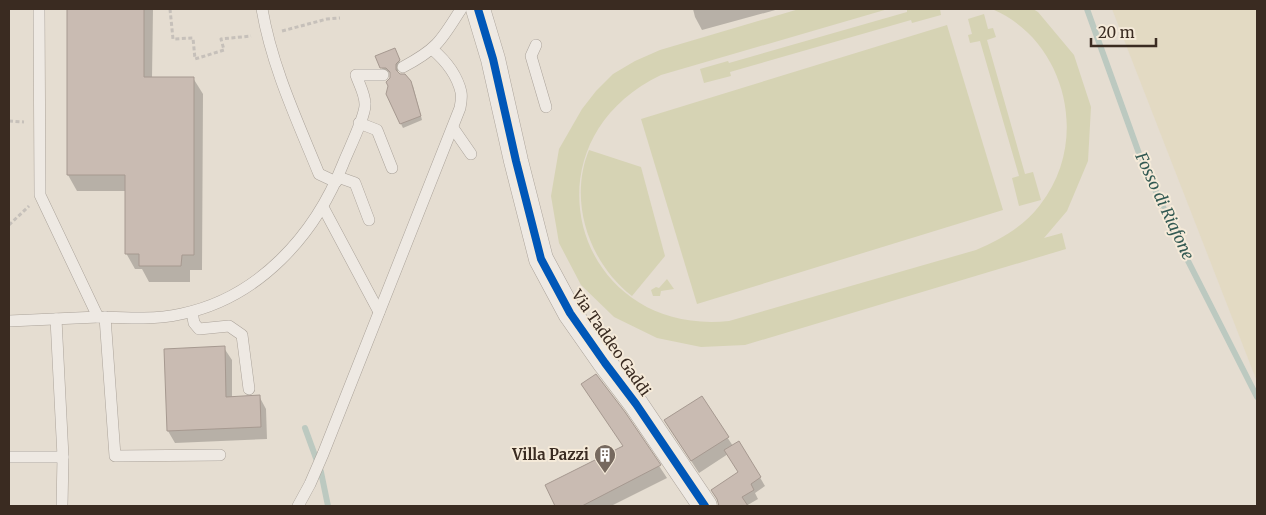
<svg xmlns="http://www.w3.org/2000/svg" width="1266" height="515" viewBox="0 0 1266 515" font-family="Merriweather,serif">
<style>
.farmland{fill:#e3dac3}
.green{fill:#d6d3b4}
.shadow{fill:#0003}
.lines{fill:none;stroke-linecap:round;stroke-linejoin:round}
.stream{stroke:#bcc9c0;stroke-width:6}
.building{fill:#c9bbb2;stroke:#a69990}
.service-casing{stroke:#aba39a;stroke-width:12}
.minor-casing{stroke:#aba39a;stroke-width:25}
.path{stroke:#c6c0ba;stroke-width:3;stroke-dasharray:4 2.5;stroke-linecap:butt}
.service{stroke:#eee9e3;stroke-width:11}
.minor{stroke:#eee9e3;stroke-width:24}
.cycleway-casing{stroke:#f5ead9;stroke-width:11}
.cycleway{stroke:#0057b8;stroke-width:8}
.labels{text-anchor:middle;stroke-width:4;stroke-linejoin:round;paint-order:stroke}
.street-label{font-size:15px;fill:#3a2b21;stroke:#f5ead9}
.poi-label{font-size:15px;font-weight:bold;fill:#3a2b21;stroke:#f5ead9;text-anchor:end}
.water-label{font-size:16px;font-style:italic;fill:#325952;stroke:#f5ead9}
</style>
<rect width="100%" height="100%" fill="#e5ddd1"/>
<!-- farmland -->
<path class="farmland" d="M1112 9H1257V381L1256 379Z"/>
<!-- green -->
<g class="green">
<path d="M799 9H888L661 75C519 143 575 337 729 321L976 250C1001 239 1023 227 1040 205 1091 141 1066 40 992 9H1033L1038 12 1074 55 1091 107 1088 161 1067 211 1044 238 1062 233 1066 249 745 345 701 347 657 338 614 317 581 285 559 243 551 196 559 149 582 109 596 91 613 74 635 61 660 50Z"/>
<path d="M907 9H940L941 15 912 23 911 20 730 72 731 76 704 83 700 69 728 61 729 63 907 12Z"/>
<path d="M984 14 988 29 993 28 996 37 987 40 1025 174 1033 172 1041 200 1019 206 1012 178 1019 176 980 41 970 43 968 35 972 34 968 19Z"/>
<path d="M947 25 1003 210 697 304 641 119Z"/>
<path d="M589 150 641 167 665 256 632 296C589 263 568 201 589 150Z"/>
<path d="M667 279 674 289 661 291 660 296H653L651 290 656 287 659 288Z"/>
</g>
<!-- shadow -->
<g class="shadow">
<path d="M69 9H153L152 78H193L203 94 202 270H190V282H149L142 269H135L126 253V191H77L68 175Z"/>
<path d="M693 9H779L702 30 695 17Z"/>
<path d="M397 54 401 65 398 68V74L410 82 413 86 422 120 403 128 401 124 391 73 384 71 381 67Z"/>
<path d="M224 348 232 360V398L259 396 266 409 267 439 175 443 168 431Z"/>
<path d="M624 413 667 478 611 506H557L546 486 623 446Z"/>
<path d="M665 421 727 437 733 446 739 442 765 486 755 493 758 499 746 506H720L739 472 728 454 699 473Z"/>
</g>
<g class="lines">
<!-- stream -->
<g class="stream">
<path d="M1087 9 1141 159 1185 255 1257 397"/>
<path d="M305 428 321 472 328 506"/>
</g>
</g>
<!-- building -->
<g class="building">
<path d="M67 9H144V77H194V255H182L181 266H139V254H125V175H67Z"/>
<path d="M395 48 400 60 396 64V70L400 74H405L411 81 421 116 400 124 386 94 388 86 386 82 390 78V72L386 68H380L375 56Z"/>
<path d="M225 346 226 397 260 395 261 427 167 431 164 349Z"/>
<path d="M596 374 625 412 661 465 582 506H555L545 485 623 446 581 384Z"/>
<path d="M702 396 729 437 691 461 664 420Z"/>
<path d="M739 441 761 477 751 484 754 490 742 497 748 506H719L717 499 711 490 738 472 724 450Z"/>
</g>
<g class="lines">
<!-- service casing -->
<g class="service-casing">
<g id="service">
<path d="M39 9 40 195 98 317C125 318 154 320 181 314 259 298 315 235 343 164 348 151 366 115 365 104 365 94 359 84 356 75H383"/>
<path d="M262 9C272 67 297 120 319 174L336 182"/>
<path d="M536 45 531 56 546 107"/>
<path d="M403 67C437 49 441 41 461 9"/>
<path d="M359 123 377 130 392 168"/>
<path d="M453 128 471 154"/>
<path d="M338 177 355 183 369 220"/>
<path d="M323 207 379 312"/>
<path d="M192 312 194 323 199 329 229 326 242 335 249 389"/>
<path d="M105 317 115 456 220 455"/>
<path d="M56 319 63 457 62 506"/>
<path d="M9 321 98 317"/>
<path d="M9 457H63"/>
<path d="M298 506 310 484 323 454 460 108C461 103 462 97 461 92 457 75 445 60 432 49"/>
</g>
</g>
<!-- minor casing -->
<g class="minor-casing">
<path id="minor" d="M478 9 493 59 516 161 541 259 570 313 605 363 636 404 705 506"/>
</g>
<!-- path -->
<g class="path">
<path d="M170 9 173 39 193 38 195 59 224 50 221 39 251 36"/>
<path d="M282 31 327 19 340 18"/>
<path d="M9 121 24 122"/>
<path d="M9 225 29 206"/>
</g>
<!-- service -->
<use href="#service" class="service"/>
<!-- minor -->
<use href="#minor" class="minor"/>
<!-- cycleway casing -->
<g class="cycleway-casing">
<path id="cycleway" d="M478 9 493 59 516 161 541 259 570 313 605 363 636 404 705 506"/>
</g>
<!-- cycleway -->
<use href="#cycleway" class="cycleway"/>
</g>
<!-- icons -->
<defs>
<g id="building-pin" transform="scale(1.125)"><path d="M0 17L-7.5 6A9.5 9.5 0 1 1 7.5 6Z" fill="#76695f" stroke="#f5ead9"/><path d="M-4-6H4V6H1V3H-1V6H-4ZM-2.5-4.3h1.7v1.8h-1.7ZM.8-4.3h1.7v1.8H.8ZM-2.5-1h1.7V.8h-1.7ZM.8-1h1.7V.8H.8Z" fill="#fff"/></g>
</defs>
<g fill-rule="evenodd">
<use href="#building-pin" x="605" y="455"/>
</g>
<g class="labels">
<!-- street labels -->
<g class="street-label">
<text transform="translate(611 343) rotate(55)" y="5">Via Taddeo Gaddi</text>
</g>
<!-- poi labels -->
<g class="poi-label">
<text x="589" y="460">Villa Pazzi</text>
</g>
<!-- water labels -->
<g class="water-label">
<text transform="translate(1165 206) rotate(65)" y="6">Fosso di Riafone</text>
</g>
</g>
<!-- border -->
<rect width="1266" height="515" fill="none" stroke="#3a2b21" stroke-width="20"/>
<!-- scale -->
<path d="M1091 38v8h65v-8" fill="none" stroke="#3a2b21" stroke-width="2.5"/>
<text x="1098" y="38" font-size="15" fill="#3a2b21" stroke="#f5ead9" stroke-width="4" paint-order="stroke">20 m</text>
</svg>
